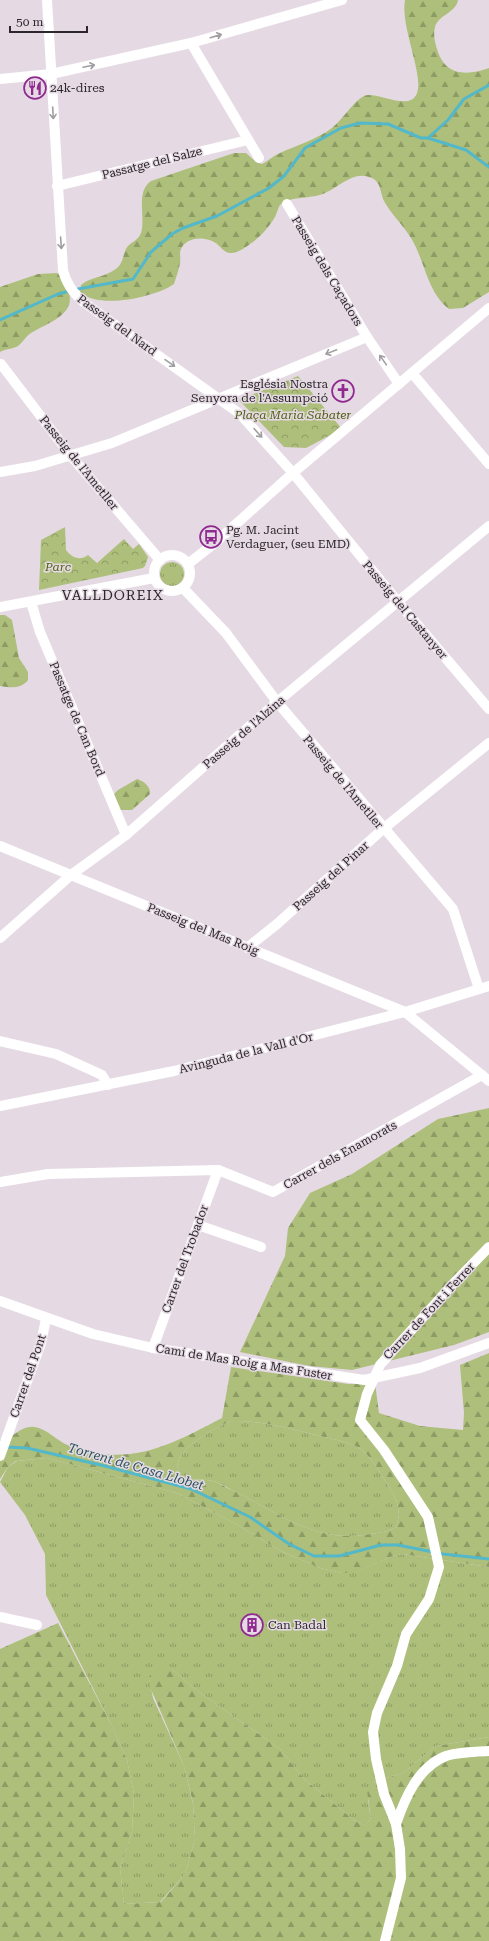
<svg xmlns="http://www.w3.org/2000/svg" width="489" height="1941" viewBox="0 0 489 1941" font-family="'Roboto Serif',serif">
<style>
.grass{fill:url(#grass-tufts)}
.forest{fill:url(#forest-firs);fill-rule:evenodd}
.park{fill:url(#park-crowns)}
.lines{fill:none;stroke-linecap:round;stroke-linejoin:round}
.stream{stroke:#53b8c9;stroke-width:3}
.minor{stroke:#fff;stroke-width:10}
.oneway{stroke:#a09ea0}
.labels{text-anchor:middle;stroke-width:3;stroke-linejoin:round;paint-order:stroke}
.poi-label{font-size:12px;fill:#2c272b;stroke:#e5dae4;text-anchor:start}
.street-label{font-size:12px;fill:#2c272b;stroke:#e5dae4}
.park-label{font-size:12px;font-style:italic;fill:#505f11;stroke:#e5dae4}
.water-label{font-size:13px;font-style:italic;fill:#27535b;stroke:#e5dae4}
.quarter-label{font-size:14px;letter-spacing:1px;fill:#2c272b;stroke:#e5dae4}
</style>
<defs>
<pattern id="grass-tufts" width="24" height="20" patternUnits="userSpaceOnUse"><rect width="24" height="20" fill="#adbf7a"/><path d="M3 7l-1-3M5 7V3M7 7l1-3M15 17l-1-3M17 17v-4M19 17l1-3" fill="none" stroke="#8d9b64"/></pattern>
<pattern id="forest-firs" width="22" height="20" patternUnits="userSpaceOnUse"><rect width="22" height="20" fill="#adbf7a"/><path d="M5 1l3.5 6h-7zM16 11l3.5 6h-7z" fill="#8d9b64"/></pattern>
<pattern id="park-crowns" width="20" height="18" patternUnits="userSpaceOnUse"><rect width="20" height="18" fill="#adbf7a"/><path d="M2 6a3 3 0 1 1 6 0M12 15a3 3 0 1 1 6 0" fill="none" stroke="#8d9b64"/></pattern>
</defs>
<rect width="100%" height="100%" fill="#e5dae4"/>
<!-- grass -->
<g class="grass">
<circle cx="172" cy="574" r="12"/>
<path d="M231 1421C262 1420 294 1430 324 1437 337 1440 351 1442 362 1450 373 1459 380 1472 387 1484 397 1498 402 1511 396 1527 386 1533 375 1533 364 1535 312 1542 276 1511 232 1490 226 1487 219 1482 213 1481 203 1478 182 1483 178 1469 173 1450 216 1427 231 1421Z"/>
<path d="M47 1458 177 1493 234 1523 281 1551 320 1568 342 1573 357 1571 393 1556 402 1554 489 1567V1737L436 1746 403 1773 373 1782 368 1800 371 1820 363 1825 355 1821 304 1779 280 1749 192 1687 172 1669 149 1677 153 1698 184 1766 193 1804 195 1839 185 1874 160 1902 124 1904 120 1868 132 1832 134 1794 127 1760 112 1726 46 1595 45 1554 25 1515 0 1482 8 1467 17 1461Z"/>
</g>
<!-- forest -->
<g class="forest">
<path d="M405 0H458C456 13 438 15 435 27 433 34 435 43 437 49 445 76 466 76 489 68V292L463 308 449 309C427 292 425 261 411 238 403 225 391 214 384 201 380 192 381 180 369 177 353 171 339 187 325 193 314 199 291 196 281 204 278 207 277 213 275 217 270 226 261 236 253 242 247 246 239 253 231 253 223 253 220 245 214 242 204 236 186 237 181 249 179 253 181 258 180 263 179 270 176 277 174 284 156 297 98 310 80 292L81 285C92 276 109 277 119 266 124 260 123 252 128 246 132 242 138 240 141 233 146 217 135 192 151 181L234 153H246L256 162 262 164C268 161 273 156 280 153 297 145 316 140 332 128 342 120 355 100 364 96 376 90 410 113 417 93 424 75 400 26 405 0Z"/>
<path d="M57 273C62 277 64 282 67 288 80 314 47 323 31 333 26 336 23 342 18 346 13 349 5 349 0 352V287L38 274Z"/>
<path d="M0 615H5L12 620 19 658 28 672V680C21 689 11 688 0 686Z"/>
<path d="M137 779C144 781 151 787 150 794L132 810H119L114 794 118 790Z"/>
<path d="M489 1108V1332L454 1345 352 1370 309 1366 240 1352 285 1256 288 1228 310 1193 352 1174 438 1119Z"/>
<path d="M489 1353V1567L402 1554 393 1556 353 1573H342L320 1568 281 1551 234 1523 177 1493 47 1458 16 1461 8 1467 0 1479V1440C14 1438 18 1428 30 1427 44 1425 57 1442 70 1446 130 1468 170 1445 222 1418L231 1367 348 1384 375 1383 379 1413 420 1426 463 1430 464 1413 460 1365ZM231 1421C262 1420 294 1430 324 1437 337 1440 351 1442 362 1450 373 1459 380 1472 387 1484 397 1498 402 1511 396 1527 386 1533 375 1533 364 1535 312 1542 276 1511 232 1490 226 1488 219 1482 213 1481 203 1478 182 1483 178 1469 173 1450 216 1427 231 1421Z"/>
<path d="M58 1623 112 1726 127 1760 134 1794 132 1832 120 1868 124 1904 161 1902 185 1874 195 1839 193 1803 184 1766 150 1687 149 1677 153 1668 163 1667 172 1669 192 1687 280 1749 304 1779 355 1821 363 1825 371 1820 367 1790 373 1782 403 1773 436 1746 489 1737V1941H0V1649Z"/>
</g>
<!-- park -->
<g class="park">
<path d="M298 376 342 429 306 448 284 447 239 400Z"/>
<path d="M65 527 66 550C72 558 80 561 88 555L97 563 124 539 133 549 139 544 148 557 145 566 143 568 39 590 41 540Z"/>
</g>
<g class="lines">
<!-- stream -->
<g class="stream">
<path d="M428 138 466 150 489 167"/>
<path d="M78 289 133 279 151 252 172 234 183 228 217 216 269 188 284 176 305 148 341 128 360 123 388 124 421 138H428L448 120 464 99 489 85"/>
<path d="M0 320 58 294 66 292"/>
<path d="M6 1447 27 1448 105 1466 191 1489 250 1517 289 1544 314 1556H339L381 1545H398L443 1554 489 1559"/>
</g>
<!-- minor -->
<g class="minor">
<path d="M47 0 63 270C66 283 72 291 82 301L240 414 293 473 398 602 489 709"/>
<path d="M191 43 259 158"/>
<path d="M0 79 51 74 191 43 342 0"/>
<path d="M57 186 248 140"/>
<path d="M287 204 367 337 399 384"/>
<path d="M1 364 71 456 160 560"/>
<path d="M412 373 489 464"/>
<path d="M0 472 35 466 112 443 367 337"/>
<circle cx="172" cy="573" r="18"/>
<path d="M188 564 216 542 293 473 489 308"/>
<path d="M183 588 226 633 277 702 453 909 479 989"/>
<path d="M31 602 40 632 126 835"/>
<path d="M0 607 154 578"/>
<path d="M0 846 405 1012 489 1081"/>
<path d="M0 938 71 875 126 835 277 702 489 526"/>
<path d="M247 948 277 924 383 829 489 743"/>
<path d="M0 1041 56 1054 102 1075 108 1085"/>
<path d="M0 1106 174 1071 405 1012 489 986"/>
<path d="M0 1182 48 1174 218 1170 273 1192 482 1075"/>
<path d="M198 1225 261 1247"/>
<path d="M0 1301 93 1334 153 1348 364 1380 420 1368 489 1343"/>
<path d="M153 1348 218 1170"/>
<path d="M0 1456 41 1343 46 1319"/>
<path d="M0 1617 37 1625"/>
<path d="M396 1824C405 1798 418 1767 446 1756 459 1752 475 1752 489 1751"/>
<path d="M385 1941 401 1878 400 1849 396 1824 384 1794 376 1759 373 1732 377 1713 397 1666 406 1634 429 1599 439 1567 428 1517 384 1450 360 1420 367 1394 380 1365 453 1284 489 1247"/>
</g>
</g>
<!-- one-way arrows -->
<defs><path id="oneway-shaft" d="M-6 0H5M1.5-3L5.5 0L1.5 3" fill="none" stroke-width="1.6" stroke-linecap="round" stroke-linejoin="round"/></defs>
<g class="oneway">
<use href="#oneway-shaft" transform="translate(216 36) rotate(-16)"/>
<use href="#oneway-shaft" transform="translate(89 66) rotate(-12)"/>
<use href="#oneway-shaft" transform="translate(53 113) rotate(87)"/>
<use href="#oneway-shaft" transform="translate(61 243) rotate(86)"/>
<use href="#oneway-shaft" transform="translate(331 352) rotate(158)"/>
<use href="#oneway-shaft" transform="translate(383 360) rotate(-125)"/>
<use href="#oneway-shaft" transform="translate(170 363) rotate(35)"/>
<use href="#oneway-shaft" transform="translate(258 433) rotate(48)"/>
</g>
<!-- icons -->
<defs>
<g id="restaurant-ring" transform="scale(1.15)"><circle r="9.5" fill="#e5dae4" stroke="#902a90" stroke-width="1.5"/><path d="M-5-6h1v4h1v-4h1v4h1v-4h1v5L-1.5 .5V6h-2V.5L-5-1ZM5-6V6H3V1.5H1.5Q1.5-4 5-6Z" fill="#902a90"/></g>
<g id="church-ring" transform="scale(1.15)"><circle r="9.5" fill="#e5dae4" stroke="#902a90" stroke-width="1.5"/><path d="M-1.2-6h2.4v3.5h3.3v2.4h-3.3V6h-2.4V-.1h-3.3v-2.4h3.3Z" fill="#902a90"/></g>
<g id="bus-ring" transform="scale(1.15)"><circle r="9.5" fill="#e5dae4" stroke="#902a90" stroke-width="1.5"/><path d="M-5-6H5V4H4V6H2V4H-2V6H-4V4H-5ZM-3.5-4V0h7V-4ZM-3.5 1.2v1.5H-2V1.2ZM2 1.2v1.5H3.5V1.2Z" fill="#902a90"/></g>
<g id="building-ring" transform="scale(1.15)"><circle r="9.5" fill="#e5dae4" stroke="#902a90" stroke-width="1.5"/><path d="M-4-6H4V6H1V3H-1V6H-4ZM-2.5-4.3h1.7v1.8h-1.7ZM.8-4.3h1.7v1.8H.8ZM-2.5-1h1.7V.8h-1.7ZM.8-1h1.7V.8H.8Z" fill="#902a90"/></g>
</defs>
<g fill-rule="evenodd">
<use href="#restaurant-ring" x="35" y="88"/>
<use href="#church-ring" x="343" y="391"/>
<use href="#bus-ring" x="211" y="537"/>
<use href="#building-ring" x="252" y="1625"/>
</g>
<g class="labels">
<!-- poi labels -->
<g class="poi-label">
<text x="50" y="92">24k-dires</text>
<text x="328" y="388" text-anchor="end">Església Nostra<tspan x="328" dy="14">Senyora de l'Assumpció</tspan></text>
<text x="226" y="534">Pg. M. Jacint<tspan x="226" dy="14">Verdaguer, (seu EMD)</tspan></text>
<text x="268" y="1629">Can Badal</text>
</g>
<!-- street labels -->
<g class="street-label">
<text transform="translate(152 163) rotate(-14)" y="4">Passatge del Salze</text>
<text transform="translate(327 271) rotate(59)" y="4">Passeig dels Caçadors</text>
<text transform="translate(117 325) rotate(36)" y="4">Passeig del Nard</text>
<text transform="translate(79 463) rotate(51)" y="4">Passeig de l'Ametller</text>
<text transform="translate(405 610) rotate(50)" y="4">Passeig del Castanyer</text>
<text transform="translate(77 719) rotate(67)" y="4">Passatge de Can Bord</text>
<text transform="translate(244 732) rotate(-41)" y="4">Passeig de l'Alzina</text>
<text transform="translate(343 782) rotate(50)" y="4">Passeig de l'Ametller</text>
<text transform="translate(331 876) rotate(-42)" y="4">Passeig del Pinar</text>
<text transform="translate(203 929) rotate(22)" y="4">Passeig del Mas Roig</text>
<text transform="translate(246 1053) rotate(-14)" y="4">Avinguda de la Vall d'Or</text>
<text transform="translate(340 1155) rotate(-29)" y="4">Carrer dels Enamorats</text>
<text transform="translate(185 1259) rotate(-70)" y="4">Carrer del Trobador</text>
<text transform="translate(429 1311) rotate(-47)" y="4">Carrer de Font i Ferrer</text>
<text transform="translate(244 1362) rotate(9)" y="4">Camí de Mas Roig a Mas Fuster</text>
<text transform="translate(28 1376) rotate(-71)" y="4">Carrer del Pont</text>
</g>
<!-- park labels -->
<g class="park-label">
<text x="293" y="419">Plaça Maria Sabater</text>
<text x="58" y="571">Parc</text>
</g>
<!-- water labels -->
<g class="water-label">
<text transform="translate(136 1466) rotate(16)" y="5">Torrent de Casa Llobet</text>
</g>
<!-- quarter labels -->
<g class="quarter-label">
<text x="113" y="600">VALLDOREIX</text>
</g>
</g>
<!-- scale -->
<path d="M10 26v6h77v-6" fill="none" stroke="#2c272b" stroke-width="2"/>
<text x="16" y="26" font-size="12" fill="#2c272b" stroke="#e5dae4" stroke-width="3" paint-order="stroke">50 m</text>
</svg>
